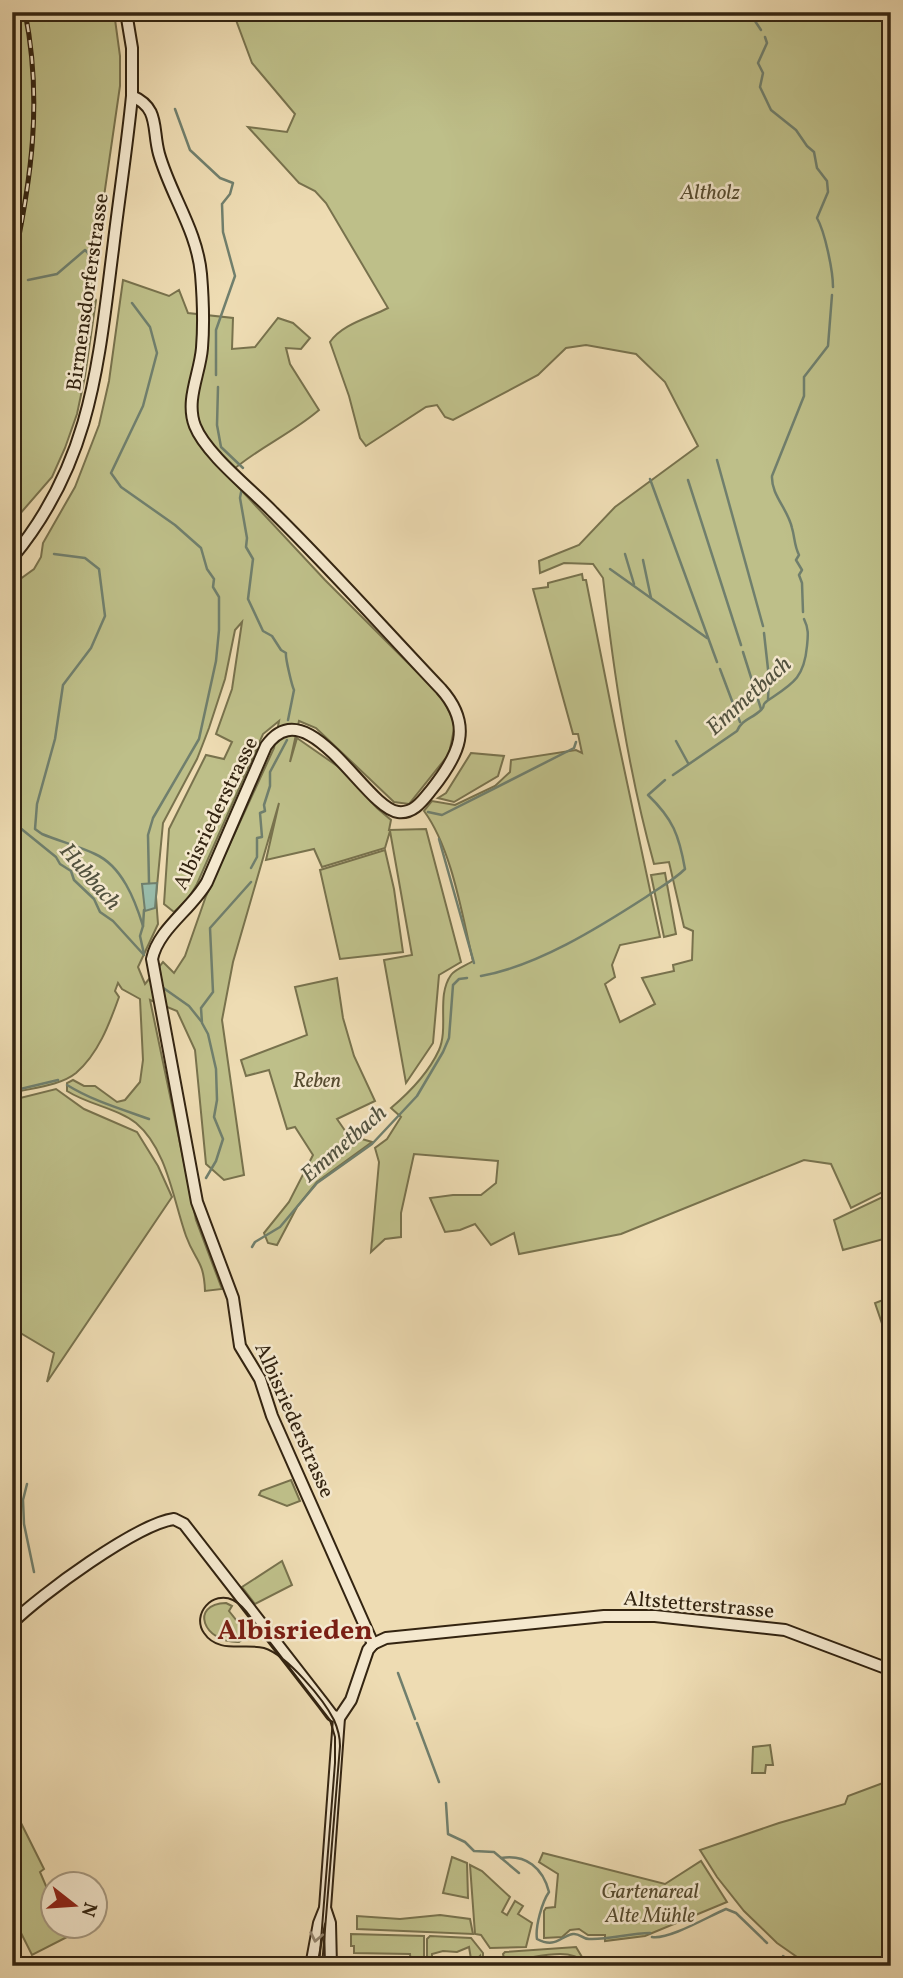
<svg xmlns="http://www.w3.org/2000/svg" width="903" height="1978" viewBox="0 0 903 1978" font-family="Vollkorn,serif">
<style>
.green{fill:#bebf89;stroke:#78724d;stroke-width:2;fill-rule:evenodd}
.water{fill:#99bcab;stroke:#707f6d;stroke-width:2}
.lines{fill:none;stroke-linecap:round;stroke-linejoin:round}
.stream{stroke:#707f6d;stroke-width:2.5}
.secondary-casing{stroke:#332411;stroke-width:14}
.secondary{stroke:#f4e8ce;stroke-width:10}
.tram{stroke:#332411;stroke-width:2}
.rail-casing{stroke:#332411;stroke-width:5}
.rail{stroke:#f4e8ce;stroke-width:2.5;stroke-dasharray:8;stroke-linecap:butt}
.oneway{stroke:#948670}
.labels{text-anchor:middle;stroke-width:5;stroke-linejoin:round;paint-order:stroke}
.park-label{font-size:21px;font-style:italic;fill:#564b2f;stroke:#f4e8ce}
.street-label{font-size:21px;fill:#332411;stroke:#f4e8ce}
.water-label{font-size:23px;font-style:italic;fill:#52523f;stroke:#f4e8ce}
.district-label{font-size:28px;font-weight:bold;fill:#7a1f14;stroke:#f4e8ce}
</style>
<rect width="100%" height="100%" fill="#eedcb3"/>
<filter id="stains"><feTurbulence type="fractalNoise" baseFrequency=".00286" numOctaves="4"/><feColorMatrix values="0 0 0 0 .2 0 0 0 0 .09 0 0 0 0 .02 0 0 0 .5 -.17"/></filter>
<radialGradient id="worn" r=".72"><stop offset=".6" stop-color="#630" stop-opacity="0"/><stop offset="1" stop-color="#630" stop-opacity=".3"/></radialGradient>
<!-- green -->
<g class="green">
<path d="M12 12H114L120 56V86L90 293 96 300 85 376 77 414 65 448 52 477 12 523Z"/>
<path d="M233 12H891V1188L851 1208 831 1164 804 1160 621 1234 519 1254 514 1233 491 1245 475 1224 460 1230 445 1232 430 1198 453 1195H481L496 1183 498 1161 414 1154 401 1213V1237L385 1239 371 1252 379 1162 375 1148 387 1139 401 1117 391 1108C410 1092 428 1074 439 1050 449 1027 436 996 451 975 455 969 467 965 473 961 462 915 452 849 424 811L432 801 455 805 495 786 510 772 511 760 576 750 582 753 578 734H573L533 589 548 587V583L582 574 583 580H586L615 726 660 937 620 945 612 965 615 977 605 984 620 1022 655 1004 642 978 674 971 673 965 692 960 693 931 684 927 669 862 654 864C628 770 614 675 603 578L593 564 564 563 540 573 539 561 579 545 615 507 698 446 665 382 636 354 586 345 566 348 538 375 453 420 445 417 437 405 426 407 366 446 360 438 349 396 330 342C342 324 369 318 388 308L326 203 315 191 299 183 248 127 287 132 295 114 252 63Z"/>
<path d="M123 280 169 296 179 290 188 313 233 318 232 349 255 347 278 318 293 323 310 338 301 349 286 348 290 364 319 410C290 435 255 449 227 475L325 580 442 697 455 724 449 754 409 804 394 802 316 728 299 721 290 762 297 738 343 770 377 808 391 820 389 830 426 829 461 962 439 975 433 1043 406 1083 384 960 412 955 390 831 385 848 322 867 314 849 266 860 279 803 233 962 222 1020 244 1175 224 1180 206 1164 195 1050 177 1011 150 1000 196 1220 222 1289 205 1291C204 1260 195 1261 186 1236 173 1199 167 1149 136 1123 117 1108 89 1105 67 1091V1083L73 1080 84 1086H95L117 1102 125 1100 140 1082 143 1060 140 999 122 989 118 983 115 991 119 997C109 1025 98 1054 76 1073 60 1086 31 1088 12 1093V585L34 569 41 557 43 543 75 487 99 425 109 381ZM242 622 232 689 216 734 232 742 224 759 206 755 169 829 164 904 174 912 188 899 197 884 263 734 279 721 274 748 206 896 185 956 174 973 163 962 145 984 138 967 158 924 156 897 163 823 197 759 209 728 225 679 235 630Z"/>
<path d="M471 753 504 756 498 776 454 802 438 798 446 793Z"/>
<path d="M385 850 394 889 403 952 340 959 320 870Z"/>
<path d="M665 873 676 934 664 937 651 875Z"/>
<path d="M337 978 343 1018 354 1056 375 1101 337 1119 348 1135 372 1142 317 1182 297 1207 277 1245 268 1243 264 1233 289 1202 313 1155 295 1127 287 1129 269 1070 246 1076 241 1060 307 1035 295 987Z"/>
<path d="M56 1089 84 1109 137 1132 158 1166 172 1197 47 1382 54 1353 12 1328V1100Z"/>
<path d="M891 1193V1237L843 1250 834 1220Z"/>
<path d="M891 1297V1350L875 1303Z"/>
<path d="M291 1480 300 1501 287 1506 259 1495 261 1491Z"/>
<path d="M282 1561 292 1585 255 1604 242 1587Z"/>
<path d="M226 1603 232 1606 229 1611 241 1626 244 1625 251 1633 239 1642C203 1643 189 1604 226 1603Z"/>
<path d="M770 1745 773 1765H766L765 1773H752L753 1747Z"/>
<path d="M891 1780V1966H810L777 1943 744 1911 717 1877 700 1850 779 1823 845 1804 848 1796Z"/>
<path d="M12 1805 44 1869 40 1872 52 1900V1926H64L69 1936 32 1955 12 1915Z"/>
<path d="M543 1853 665 1884 701 1861 727 1902 645 1936 605 1941V1935H588L579 1929 570 1930 562 1937 544 1938V1911L546 1908 555 1907 558 1874 539 1862Z"/>
<path d="M452 1857 467 1863 468 1898 443 1893Z"/>
<path d="M470 1865 482 1871 510 1897 502 1912 507 1915 515 1901 523 1906 518 1914 532 1923 526 1947 490 1948 481 1935 475 1934Z"/>
<path d="M440 1915 470 1919 473 1934 357 1929V1916L400 1919Z"/>
<path d="M351 1934 424 1936V1963H421V1966L411 1965 410 1954 354 1953V1946H351Z"/>
<path d="M430 1936 471 1938 483 1953V1966H480V1956L475 1961 471 1959 469 1947 457 1952 443 1951 432 1954V1957L438 1961 440 1966 427 1963V1939Z"/>
<path d="M576 1947 585 1962C569 1948 542 1956 522 1959L516 1966H506L503 1954 505 1952Z"/>
</g>
<!-- water -->
<path class="water" d="M157 883 155 908 145 911 142 884Z"/>
<g class="lines">
<!-- stream -->
<g class="stream">
<path d="M749 12 761 30"/>
<path d="M765 37 767 43 758 63 763 73 760 87 771 110 796 130 807 146 814 152 817 168 827 181 828 192 817 218C825 232 833 271 833 287"/>
<path d="M175 109 190 150 220 178 233 183 230 194 222 204 223 232 235 276 216 330V375"/>
<path d="M28 280 57 274 85 250 91 256"/>
<path d="M132 303 150 327 157 353 143 406 111 473 121 487 175 525 201 548 207 569 214 579 213 587 219 597V630L216 661 199 739 153 818 148 835 149 883"/>
<path d="M218 387 217 425 221 447 243 468"/>
<path d="M717 460 763 626"/>
<path d="M650 479 717 662"/>
<path d="M688 480 741 645"/>
<path d="M242 487 240 498 247 538 246 547 253 559 248 599 263 631 272 636 281 650 286 653C285 657 292 686 294 690L288 720"/>
<path d="M54 554 85 558 99 569 105 616 91 648 63 685 55 739 37 804 35 829 42 834C59 841 78 846 95 854 122 866 135 900 143 926"/>
<path d="M625 554 634 584"/>
<path d="M643 560 651 598"/>
<path d="M610 569 707 638"/>
<path d="M803 612 802 583 799 575 802 570 796 560 799 555C794 545 795 538 792 528 788 509 771 495 772 476L804 396V377L828 346 832 295"/>
<path d="M764 633 769 678 768 699"/>
<path d="M743 652 761 709"/>
<path d="M720 669 740 722"/>
<path d="M676 741 688 763"/>
<path d="M673 775 737 731C742 719 752 719 761 710 767 704 760 707 767 701 792 684 804 679 807 646 808 636 809 629 804 619"/>
<path d="M428 812 442 815 574 748 576 742"/>
<path d="M12 819 19 827 56 857 60 864 71 871 74 880 94 899 100 912 113 921 144 955"/>
<path d="M439 839 474 963"/>
<path d="M251 868 257 857V838L262 837 260 813 265 811 264 805 270 786V772L287 740"/>
<path d="M144 910 143 926 140 936 144 954"/>
<path d="M159 966 161 980"/>
<path d="M481 976C537 966 598 928 646 897 659 888 674 880 685 869 679 835 673 819 648 795L665 780"/>
<path d="M162 987 189 1006 201 1021"/>
<path d="M67 1085C93 1101 121 1109 149 1119"/>
<path d="M12 1091 58 1080"/>
<path d="M206 1178 216 1161 223 1139 214 1117 217 1100 216 1069 208 1034 202 1023 201 1008 213 992 210 928 251 882"/>
<path d="M252 1247 255 1242 280 1227 317 1183 372 1144 417 1096 443 1052 449 1038 453 985 459 979 467 978"/>
<path d="M27 1484 23 1500 24 1524 34 1572"/>
<path d="M398 1673 415 1719"/>
<path d="M417 1723 439 1782"/>
<path d="M446 1803 448 1834 465 1842 474 1851 494 1852 519 1873"/>
<path d="M501 1858C526 1854 543 1868 549 1892 542 1902 535 1927 537 1939 556 1949 560 1936 573 1934 580 1933 582 1939 589 1939 609 1940 630 1933 650 1933"/>
<path d="M652 1937C669 1940 709 1916 726 1909L736 1913 767 1943"/>
<path d="M783 1956 796 1966"/>
</g>
<!-- secondary casing -->
<g class="secondary-casing">
<g id="secondary">
<path d="M132 96C160 108 152 129 159 154 171 196 197 230 201 274 203 298 204 323 202 348 200 374 185 400 195 426 206 454 251 489 273 512 331 569 385 630 441 689 474 726 459 755 432 789 423 800 414 814 398 812 365 808 308 687 266 746L207 882C192 909 158 929 152 959L197 1202 233 1298 240 1346 260 1379 272 1416 373 1644"/>
<path d="M12 558C91 463 98 366 113 249 119 198 127 147 132 96V48L126 12"/>
<path d="M12 1623C40 1595 137 1524 174 1519L184 1524 323 1703 332 1715 339 1718"/>
<path d="M373 1644 386 1638 604 1616H655L785 1630 891 1670"/>
<path d="M325 1908 330 1923 331 1966"/>
<path d="M311 1966 319 1923 325 1908 339 1718 351 1700 368 1650 373 1644"/>
</g>
</g>
<!-- secondary -->
<use href="#secondary" class="secondary"/>
<!-- tram -->
<path class="tram" d="M319 1966 335 1763V1737L330 1720 252 1619C247 1612 241 1604 233 1600 213 1590 191 1614 204 1633 218 1654 244 1643 264 1648 287 1655 324 1700 334 1720 338 1729 340 1737 340 1746L322 1966"/>
<!-- rail casing -->
<g class="rail-casing">
<path id="rail" d="M12 270C31 182 43 102 25 12"/>
</g>
<!-- rail -->
<use href="#rail" class="rail"/>
</g>
<!-- one-way arrows -->
<defs><path id="oneway-chevron" d="M-2-3.5L2.5 0L-2 3.5" fill="none" stroke-width="1.6" stroke-linecap="round" stroke-linejoin="round" transform="scale(1.75)"/></defs>
<use class="oneway" href="#oneway-chevron" transform="translate(316 1937) rotate(101)"/>
<g class="labels">
<!-- park labels -->
<g class="park-label">
<text x="710" y="199">Altholz</text>
<text x="317" y="1087">Reben</text>
<text x="650" y="1898">Gartenareal<tspan x="650" dy="24">Alte Mühle</tspan></text>
</g>
<!-- street labels -->
<g class="street-label">
<text transform="translate(87 292) rotate(-82)" y="7">Birmensdorferstrasse</text>
<text transform="translate(215 813) rotate(-64)" y="7">Albisriederstrasse</text>
<text transform="translate(295 1420) rotate(66)" y="7">Albisriederstrasse</text>
<text transform="translate(699 1604) rotate(5)" y="7">Altstetterstrasse</text>
</g>
<!-- water labels -->
<g class="water-label">
<text transform="translate(748 695) rotate(-42)" y="8">Emmetbach</text>
<text transform="translate(91 876) rotate(49)" y="8">Hubbach</text>
<text transform="translate(343 1143) rotate(-41)" y="8">Emmetbach</text>
</g>
<!-- district labels -->
<g class="district-label">
<text x="295" y="1639">Albisrieden</text>
</g>
</g>
<!-- margin -->
<rect width="903" height="1978" fill="none" stroke="#eedcb3" stroke-width="42"/>
<rect x="14" y="14" width="875" height="1950" fill="none" stroke="#332411" stroke-width="3.5"/>
<rect x="21" y="21" width="861" height="1936" fill="none" stroke="#332411" stroke-width="2"/>
<!-- north arrow -->
<g transform="translate(74 1905) rotate(107)"><circle r="33" fill="#f4e8ce" stroke="#a79a82" stroke-width="2"/>
<path d="M0-5L12 26L0 18L-12 26Z" fill="#8f2418"/>
<text y="-10" font-size="19" font-weight="bold" text-anchor="middle" fill="#332411">N</text>
</g>
<rect width="100%" height="100%" filter="url(#stains)"/>
<rect width="100%" height="100%" fill="url(#worn)"/>
</svg>
